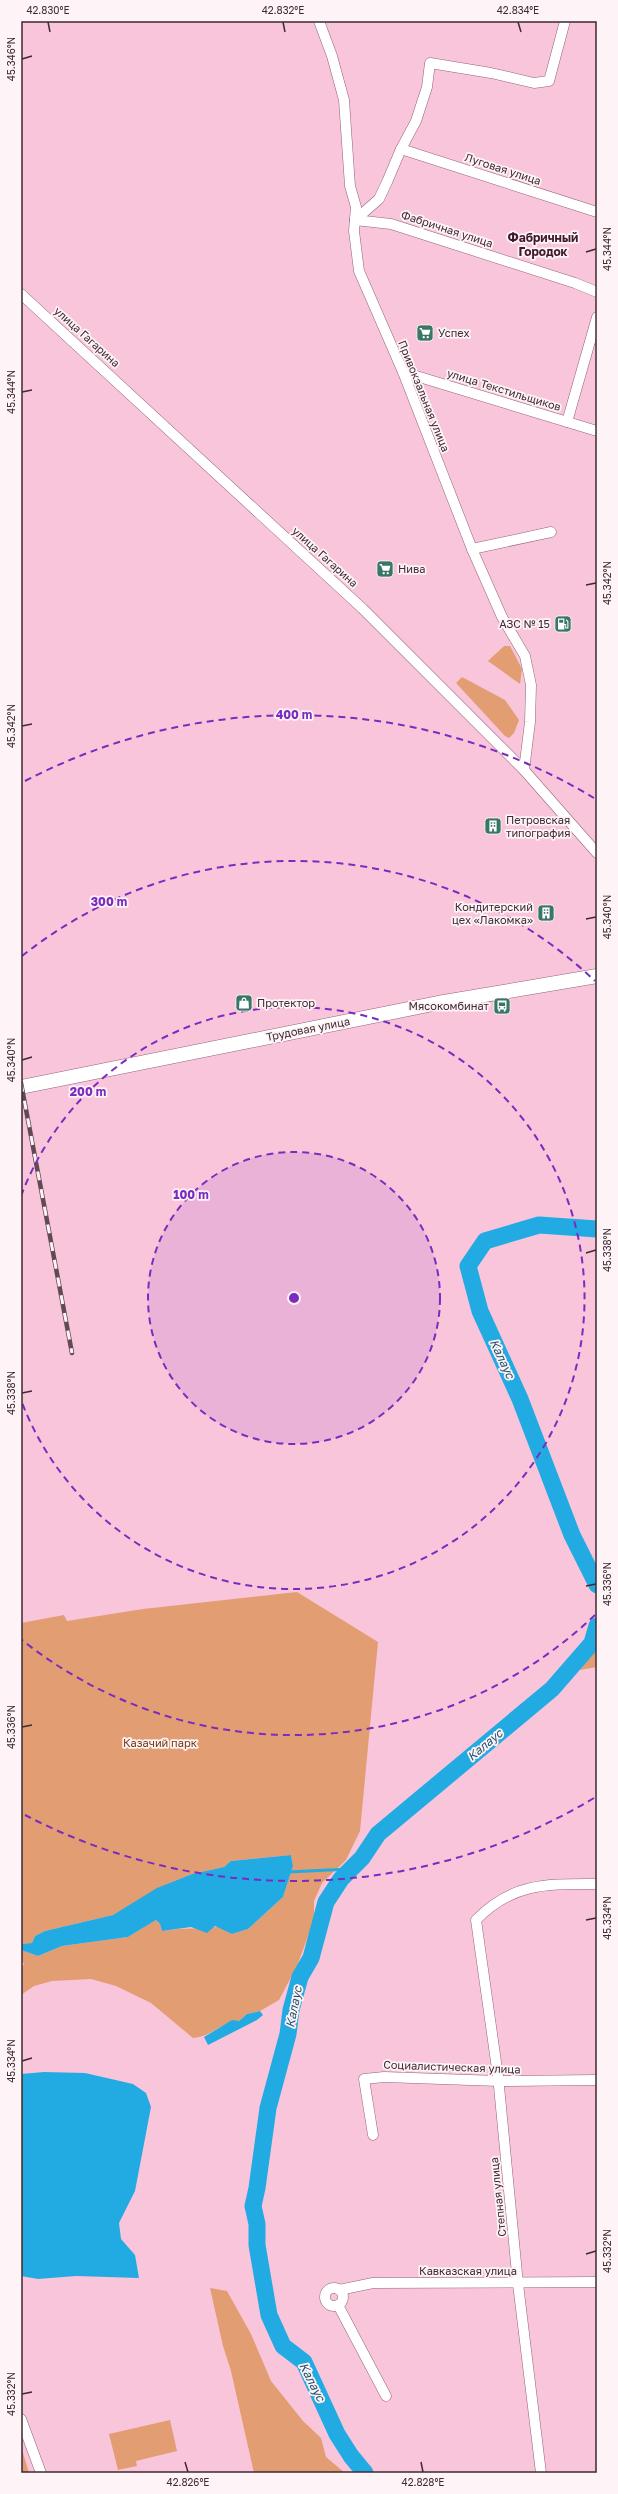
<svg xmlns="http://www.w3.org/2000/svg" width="618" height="2494" viewBox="0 0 618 2494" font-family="'Golos Text',sans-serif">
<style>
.green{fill:#e39d72}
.water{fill:#22abe3}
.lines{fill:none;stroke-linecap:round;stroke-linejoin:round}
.stream{stroke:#22abe3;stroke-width:3}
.river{stroke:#22abe3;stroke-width:17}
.minor-casing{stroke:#936478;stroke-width:11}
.secondary-casing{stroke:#936478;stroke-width:15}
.minor{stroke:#fff;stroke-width:10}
.secondary{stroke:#fff;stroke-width:14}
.rail-casing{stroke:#634953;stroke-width:4.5}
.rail{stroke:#fef3f7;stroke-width:3;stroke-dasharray:9;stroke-linecap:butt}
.ticks{fill:none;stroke:#3e2a32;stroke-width:1.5}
.ring{fill:none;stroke:#7b2cbf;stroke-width:2;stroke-dasharray:7 5}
.labels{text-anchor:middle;stroke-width:3.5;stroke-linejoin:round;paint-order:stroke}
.street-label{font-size:11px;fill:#3e2a32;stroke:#fef3f7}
.poi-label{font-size:11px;fill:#3e2a32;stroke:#fef3f7;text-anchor:start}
.park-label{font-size:11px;fill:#753a0d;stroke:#fef3f7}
.neighbourhood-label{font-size:12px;font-weight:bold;fill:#411b2d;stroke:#fef3f7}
.water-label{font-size:12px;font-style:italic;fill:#22536b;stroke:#fef3f7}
.centre{fill:#7b2cbf;stroke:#fef3f7;stroke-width:2}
.ring-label{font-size:12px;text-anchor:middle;font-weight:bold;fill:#7b2cbf;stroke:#fef3f7;stroke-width:3.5;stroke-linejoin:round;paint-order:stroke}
.neatline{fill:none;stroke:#3e2a32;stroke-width:1.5}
.ticks-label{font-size:10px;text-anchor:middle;fill:#3e2a32}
</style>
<rect width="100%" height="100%" fill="#f9c5da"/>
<!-- green -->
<g class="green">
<path d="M504 646H510L522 669 520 684 488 661Z"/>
<path d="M462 677 505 700 519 720 514 733 509 738 505 736 456 683Z"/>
<path d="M297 1592 378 1642 360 1831 346 1860 322 1883 314 1901V1920L297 1966 279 2000 260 2011 247 2014 239 2021C223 2020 212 2037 193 2038L151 2003 116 1986 91 1979 52 1981 34 1986 21 1995V1968L24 1964 21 1958V1950L38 1956 62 1946 128 1937 156 1920 160 1924 162 1931C176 1929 187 1928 200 1929 217 1929 215 1922 232 1934L248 1929 283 1897 293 1866 291 1855 231 1861 224 1867 192 1874 172 1882 113 1915 45 1931 35 1936 32 1943 21 1944V1623L64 1615 67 1621 143 1609Z"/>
<path d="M597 1643V1667L580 1670Z"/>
<path d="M210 2288 227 2291 251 2334 271 2381 303 2421 321 2438 326 2457 345 2473H254L231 2371 223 2346Z"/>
<path d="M170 2420 177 2451 136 2461 137 2466 118 2470 109 2434Z"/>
<path d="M21 2446 29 2473H21Z"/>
</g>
<!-- water -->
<g class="water">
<path d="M291 1855 293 1866 283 1897 248 1929 232 1934 215 1926 207 1933 191 1927 162 1931 160 1924 156 1920 128 1937 62 1946 38 1956 21 1950V1944L32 1943 35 1936 45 1931 113 1915 157 1888 192 1874 224 1867 231 1861Z"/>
<path d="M260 2011 263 2015 257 2020 208 2045 204 2037 232 2020 239 2021 247 2014Z"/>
<path d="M44 2072 85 2073 133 2084 146 2093 151 2107 135 2191 119 2223 121 2239 135 2255 139 2278 76 2276 38 2279 21 2276V2074Z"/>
</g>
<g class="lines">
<!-- stream -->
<path class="stream" d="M288 1872 350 1869"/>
<!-- river -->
<g class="river">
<path d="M597 1229 539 1225 485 1241 468 1266 480 1311 520 1399 572 1535 597 1585"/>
<path d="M365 2473 351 2456 337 2434 304 2362 283 2346 269 2315 257 2245V2224L253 2206 257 2188 268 2108 288 2034 291 2010 300 1977 311 1958 326 1902 341 1879 362 1858 378 1834 552 1689 592 1643 597 1626"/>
</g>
<!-- minor casing -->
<g class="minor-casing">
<g id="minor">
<path d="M319 21 332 56 344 100 350 186 356 207 354 231 359 271 403 372 472 549 502 617 525 656 531 685 530 722 524 770"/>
<path d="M401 149 597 212"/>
<path d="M355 220 379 199 387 182 401 149 416 121 427 87 430 63 491 73 534 83 549 81 565 21"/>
<path d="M355 220 391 224 575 283 597 292"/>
<path d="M21 294 363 609 524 770 597 853"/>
<path d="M403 372 597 431"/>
<path d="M567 422 597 317"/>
<path d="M472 549 551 532"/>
<path d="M373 2135 364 2079 384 2077 499 2081 597 2080"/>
<circle cx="334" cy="2297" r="9"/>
<path d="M339 2290 373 2283 597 2282"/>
<path d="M338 2305 386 2396"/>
<path d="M21 2419 41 2473"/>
<path d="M541 2473 518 2284 498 2076 476 1920C513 1882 548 1884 597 1884"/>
</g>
</g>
<!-- secondary casing -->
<g class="secondary-casing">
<path id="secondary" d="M21 1087 438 1003 597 976"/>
</g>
<!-- minor -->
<use href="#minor" class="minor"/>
<!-- secondary -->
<use href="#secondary" class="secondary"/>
<!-- rail casing -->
<g class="rail-casing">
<path id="rail" d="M21 1083 72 1353"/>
</g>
<!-- rail -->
<use href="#rail" class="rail"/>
</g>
<!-- ticks -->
<path class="ticks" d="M48 22 50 32M283 22 285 32M518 22 521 32M22 59 32 56M586 252 596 249M22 392 32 390M586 585 596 583M22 726 32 724M586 919 596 917M22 1060 32 1057M586 1253 596 1250M22 1393 32 1391M586 1586 596 1584M22 1727 32 1725M586 1920 596 1918M22 2061 32 2058M586 2254 596 2251M22 2394 32 2392M185 2462 188 2472M421 2462 423 2472"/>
<!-- distance rings -->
<circle cx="294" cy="1298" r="146" fill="#7b2cbf" fill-opacity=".12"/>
<g class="ring">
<circle cx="294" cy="1298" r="146"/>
<path d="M21 1196A291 291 0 1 1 21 1400"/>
<path d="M595 1615A437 437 0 0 1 22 1640M22 956A437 437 0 0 1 595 981"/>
<path d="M594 1798A583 583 0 0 1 25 1815M25 781A583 583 0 0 1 594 798"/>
</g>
<!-- icons -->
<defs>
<g id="supermarket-square" transform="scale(0.9)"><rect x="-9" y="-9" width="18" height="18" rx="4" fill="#387765" stroke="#fef3f7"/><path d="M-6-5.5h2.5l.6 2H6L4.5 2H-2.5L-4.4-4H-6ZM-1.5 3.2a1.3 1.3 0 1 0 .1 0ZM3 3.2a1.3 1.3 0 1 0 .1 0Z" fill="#fff"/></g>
<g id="fuel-square" transform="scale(0.9)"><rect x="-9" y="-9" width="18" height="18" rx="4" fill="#387765" stroke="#fef3f7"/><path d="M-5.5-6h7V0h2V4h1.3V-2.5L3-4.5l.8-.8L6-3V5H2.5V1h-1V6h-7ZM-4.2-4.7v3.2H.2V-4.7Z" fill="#fff"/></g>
<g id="building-square" transform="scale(0.9)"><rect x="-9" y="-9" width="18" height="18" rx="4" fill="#387765" stroke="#fef3f7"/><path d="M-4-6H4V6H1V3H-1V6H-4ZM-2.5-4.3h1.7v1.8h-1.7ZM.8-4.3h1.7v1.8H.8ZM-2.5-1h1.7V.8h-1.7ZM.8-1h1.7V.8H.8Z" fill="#fff"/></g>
<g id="shop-square" transform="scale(0.9)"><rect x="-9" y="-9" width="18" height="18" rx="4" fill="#387765" stroke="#fef3f7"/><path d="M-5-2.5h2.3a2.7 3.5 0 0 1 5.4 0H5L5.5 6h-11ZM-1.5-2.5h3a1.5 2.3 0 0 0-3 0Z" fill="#fff"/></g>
<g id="bus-square" transform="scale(0.9)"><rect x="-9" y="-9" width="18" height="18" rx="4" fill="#387765" stroke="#fef3f7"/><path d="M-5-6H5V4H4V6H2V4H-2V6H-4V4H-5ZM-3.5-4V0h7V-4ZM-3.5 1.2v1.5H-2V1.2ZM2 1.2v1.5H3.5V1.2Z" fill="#fff"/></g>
</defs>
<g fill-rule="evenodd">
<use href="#supermarket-square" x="425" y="333"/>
<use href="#supermarket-square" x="385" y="569"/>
<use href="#fuel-square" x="563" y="624"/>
<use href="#building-square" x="493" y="826"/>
<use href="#building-square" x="546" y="913"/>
<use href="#shop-square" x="244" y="1003"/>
<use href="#bus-square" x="502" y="1006"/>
</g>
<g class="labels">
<!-- street labels -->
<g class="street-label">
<text transform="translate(503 169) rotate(18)" y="4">Луговая улица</text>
<text transform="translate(447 229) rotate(18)" y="4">Фабричная улица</text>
<text transform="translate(87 337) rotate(42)" y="4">улица Гагарина</text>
<text transform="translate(504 390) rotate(17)" y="4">улица Текстильщиков</text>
<text transform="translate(424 396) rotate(68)" y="4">Привокзальная улица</text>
<text transform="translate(325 557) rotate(42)" y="4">улица Гагарина</text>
<text transform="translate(308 1029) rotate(-11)" y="4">Трудовая улица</text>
<text transform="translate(452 2067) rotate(2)" y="4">Социалистическая улица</text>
<text transform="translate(498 2197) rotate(-96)" y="4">Степная улица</text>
<text x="468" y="2275">Кавказская улица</text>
</g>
<!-- poi labels -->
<g class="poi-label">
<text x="438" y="337">Успех</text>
<text x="398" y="573">Нива</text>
<text x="550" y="628" text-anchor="end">АЗС № 15</text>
<text x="506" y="824">Петровская<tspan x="506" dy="13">типография</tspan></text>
<text x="533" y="911" text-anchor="end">Кондитерский<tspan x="533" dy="13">цех «Лакомка»</tspan></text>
<text x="257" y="1007">Протектор</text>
<text x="489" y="1010" text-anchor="end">Мясокомбинат</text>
</g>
<!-- park labels -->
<g class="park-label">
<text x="160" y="1747">Казачий парк</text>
</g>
<!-- neighbourhood labels -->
<g class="neighbourhood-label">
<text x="543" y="242">Фабричный<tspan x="543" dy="14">Городок</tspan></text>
</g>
<!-- water labels -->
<g class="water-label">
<text transform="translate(502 1359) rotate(65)" y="4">Калаус</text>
<text transform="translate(485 1745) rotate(-40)" y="4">Калаус</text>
<text transform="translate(294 2007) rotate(-79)" y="4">Калаус</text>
<text transform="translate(312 2382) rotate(63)" y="4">Калаус</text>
</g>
</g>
<circle cx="294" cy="1298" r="6" class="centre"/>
<g class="ring-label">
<text x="294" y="719">400 m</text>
<text x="109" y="906">300 m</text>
<text x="88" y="1096">200 m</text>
<text x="191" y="1199">100 m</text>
</g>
<!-- border -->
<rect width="618" height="2494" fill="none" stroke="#fef3f7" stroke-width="44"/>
<rect x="22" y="22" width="574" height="2450" class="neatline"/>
<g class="ticks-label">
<text x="48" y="14">42.830°E</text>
<text x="283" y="14">42.832°E</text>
<text x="518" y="14">42.834°E</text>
<text transform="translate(11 59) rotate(-90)" y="4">45.346°N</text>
<text transform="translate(607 249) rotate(-90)" y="4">45.344°N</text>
<text transform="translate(11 392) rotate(-90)" y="4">45.344°N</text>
<text transform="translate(607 583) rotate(-90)" y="4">45.342°N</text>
<text transform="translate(11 726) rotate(-90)" y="4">45.342°N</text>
<text transform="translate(607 917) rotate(-90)" y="4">45.340°N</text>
<text transform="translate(11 1060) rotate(-90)" y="4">45.340°N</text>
<text transform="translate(607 1250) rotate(-90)" y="4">45.338°N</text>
<text transform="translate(11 1393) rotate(-90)" y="4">45.338°N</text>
<text transform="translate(607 1584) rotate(-90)" y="4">45.336°N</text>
<text transform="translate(11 1727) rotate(-90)" y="4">45.336°N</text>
<text transform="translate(607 1918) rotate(-90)" y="4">45.334°N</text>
<text transform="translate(11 2061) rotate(-90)" y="4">45.334°N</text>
<text transform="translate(607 2251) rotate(-90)" y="4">45.332°N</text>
<text transform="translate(11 2394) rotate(-90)" y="4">45.332°N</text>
<text x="188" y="2486">42.826°E</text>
<text x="423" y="2486">42.828°E</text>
</g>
</svg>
